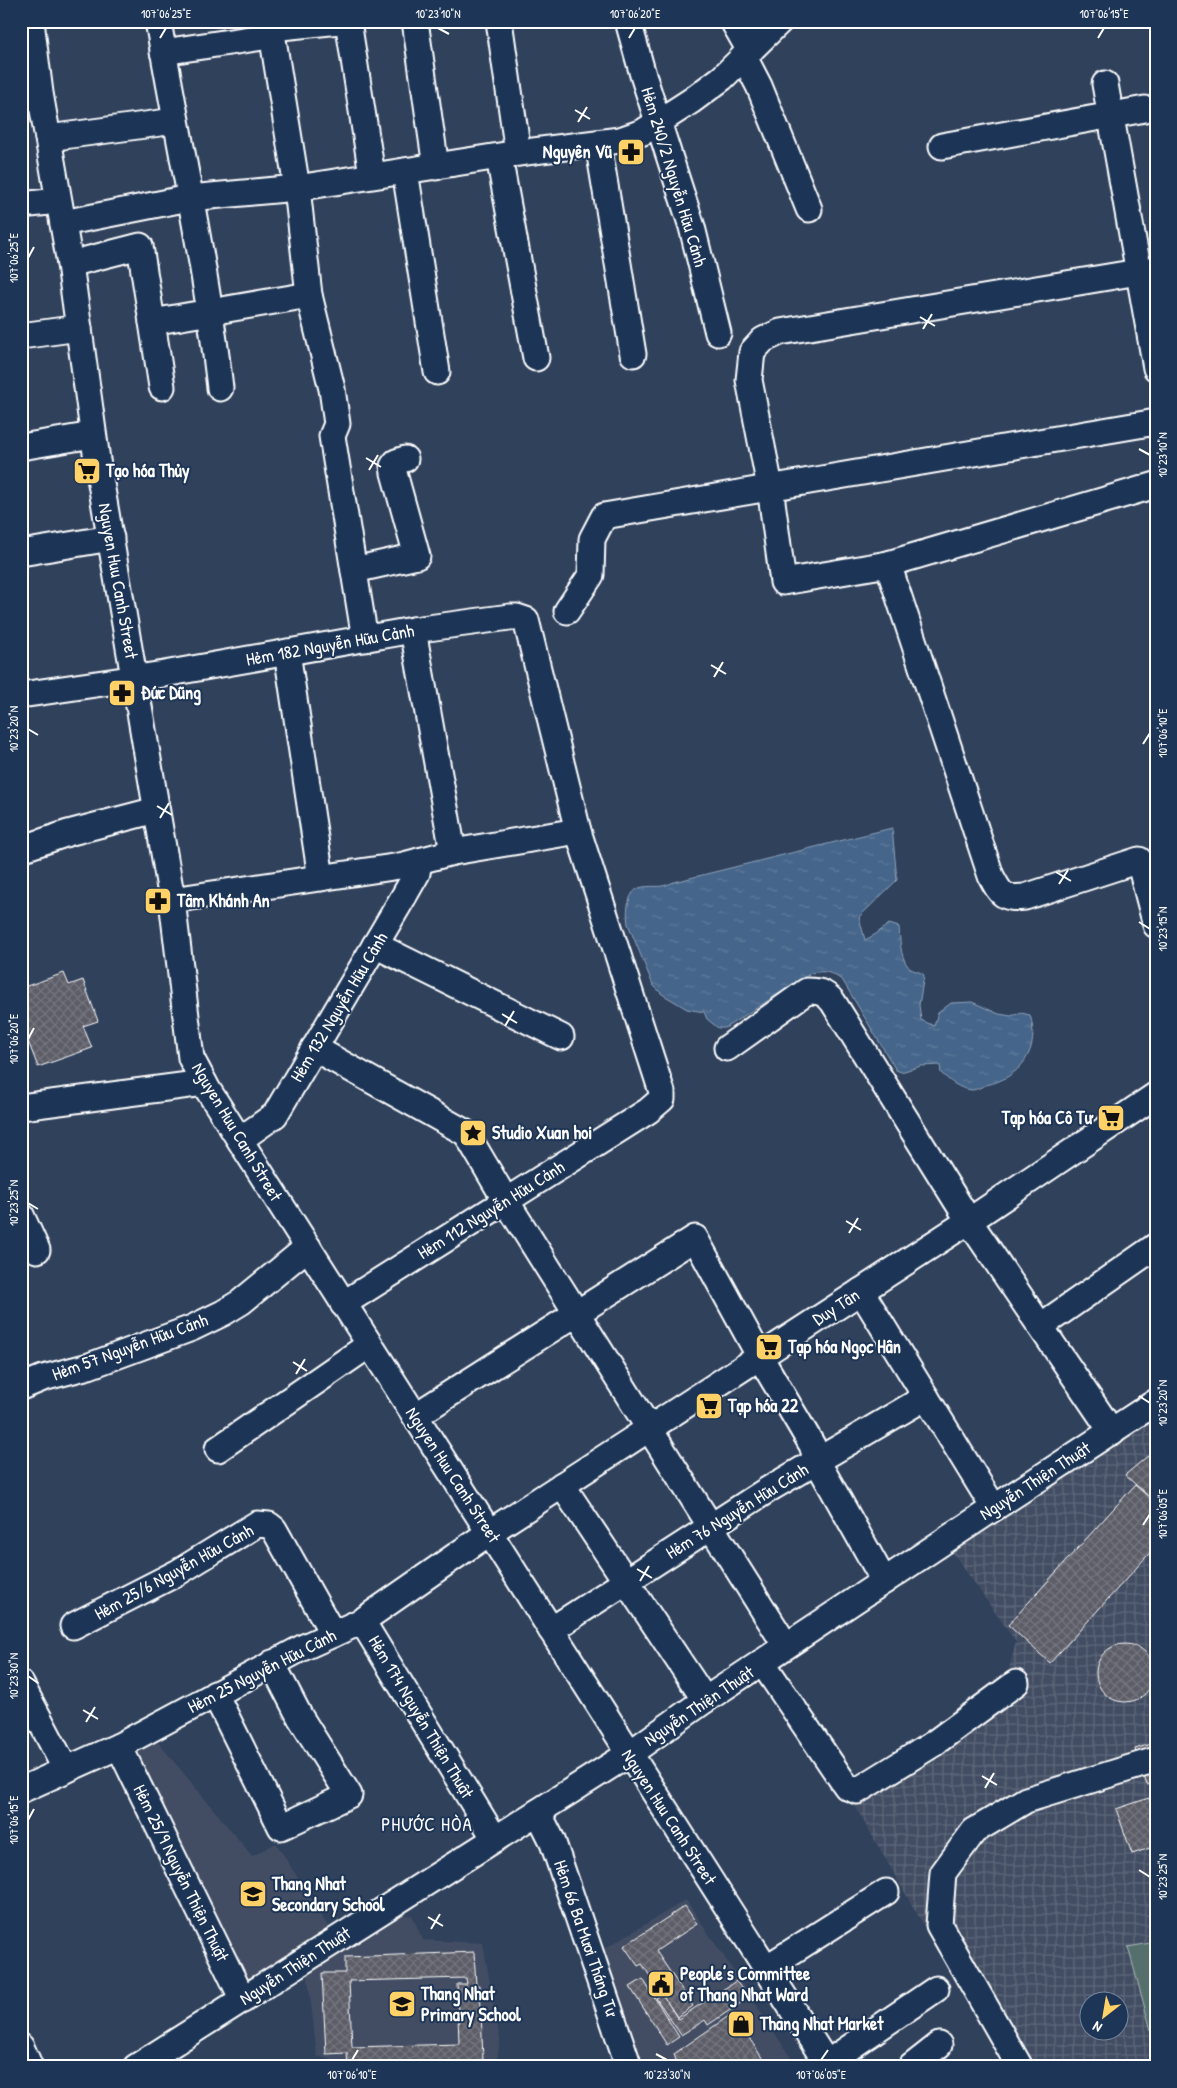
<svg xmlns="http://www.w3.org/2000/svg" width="1177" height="2088" viewBox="0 0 1177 2088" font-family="'Patrick Hand',sans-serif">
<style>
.built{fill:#424d63}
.industrial{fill:url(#industrial-grid);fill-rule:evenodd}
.green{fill:#556f6c;stroke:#aab7b6}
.water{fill:url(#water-ripples);stroke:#8fa3b9}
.building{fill:url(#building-cross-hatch);stroke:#fff;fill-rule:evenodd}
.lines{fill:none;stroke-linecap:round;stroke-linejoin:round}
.minor-casing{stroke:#fff;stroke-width:29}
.minor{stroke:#1d3557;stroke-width:25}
.ticks{fill:none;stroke:#fff;stroke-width:2}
.labels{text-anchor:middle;stroke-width:4;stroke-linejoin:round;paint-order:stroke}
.poi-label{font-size:18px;font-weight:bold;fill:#fff;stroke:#1d3557;text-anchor:start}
.street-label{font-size:18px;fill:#fff;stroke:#1d3557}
.neighbourhood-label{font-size:19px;letter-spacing:1px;fill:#fff;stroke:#1d3557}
.neatline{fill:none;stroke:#fff;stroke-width:2}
.ticks-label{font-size:12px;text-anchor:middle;fill:#fff}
</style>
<defs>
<pattern id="industrial-grid" width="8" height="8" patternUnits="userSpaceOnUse" patternTransform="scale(1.25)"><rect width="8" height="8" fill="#424d63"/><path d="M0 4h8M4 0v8" fill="none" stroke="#5e687a"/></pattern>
<pattern id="water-ripples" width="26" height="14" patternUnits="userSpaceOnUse" patternTransform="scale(1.25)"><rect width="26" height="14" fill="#45658a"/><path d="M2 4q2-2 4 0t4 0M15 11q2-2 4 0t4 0" fill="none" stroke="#617c9c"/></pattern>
<pattern id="building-cross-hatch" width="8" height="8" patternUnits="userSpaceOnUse" patternTransform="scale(1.25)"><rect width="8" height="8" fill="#5d5d68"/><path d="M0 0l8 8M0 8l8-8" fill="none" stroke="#75757f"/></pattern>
</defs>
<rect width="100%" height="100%" fill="#30415c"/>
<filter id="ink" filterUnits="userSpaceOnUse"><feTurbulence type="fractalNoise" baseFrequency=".02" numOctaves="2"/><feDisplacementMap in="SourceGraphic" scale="10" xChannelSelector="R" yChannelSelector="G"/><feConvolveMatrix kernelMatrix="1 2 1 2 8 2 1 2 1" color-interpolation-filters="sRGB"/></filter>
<g filter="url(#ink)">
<!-- built -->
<g class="built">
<path d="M157 1741 252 1856 276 1843 332 1933 245 1989 130 1756Z"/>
<path d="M686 1900 751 1997 797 2067H638L602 1950Z"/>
<path d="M412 1915 423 1940 483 1943 500 2040 496 2067H341L339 2062 317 2056 307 1969 395 1916Z"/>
</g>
<!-- industrial -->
<path class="industrial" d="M1156 1414V2067H1005L850 1797 1007 1676 1016 1642 951 1550ZM1090 2000H1120V2030H1090Z"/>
<!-- green -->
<path class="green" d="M1156 1942V2041H1154L1128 1947Z"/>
<!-- water -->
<path class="water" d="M892 828 897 880 859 917 865 940 876 934 889 924 899 927C900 939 900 955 907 965 911 972 919 970 924 975L919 1005 921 1020 934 1026 938 1013 951 1003 972 1002 999 1014 1011 1016 1021 1013 1030 1015C1041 1050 1020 1078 986 1085 981 1087 976 1090 972 1090 959 1089 950 1081 941 1073L940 1065 921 1066 901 1072 896 1070 843 981C831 972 826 970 811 973L725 1028H718L707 1019 704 1012 687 1009 662 994 653 985 628 924C626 912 627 889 643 887 657 885 659 889 674 882Z"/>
<!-- building -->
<g class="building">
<path d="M64 973 69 985 83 980 98 1021 83 1026 92 1048 38 1067 21 1023V988Z"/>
<path d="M1155 1450 1156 1451V1503L1125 1475Z"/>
<path d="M1135 1485 1156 1503V1546L1050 1663 1008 1625Z"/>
<circle cx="1125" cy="1673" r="29"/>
<path d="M1156 1742V1782L1147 1785 1135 1749Z"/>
<path d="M1149 1798 1156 1820V1846L1132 1854 1116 1809Z"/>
<path d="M685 1906 697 1924 656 1951 693 2006 677 2017 642 1964 638 1966 624 1946Z"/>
<path d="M474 1952 476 1985H480L483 2061 470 2062V2067H348L347 2053 326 2054 322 1973H345V1957ZM466 1978 467 1984H457L459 2044 352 2047 349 1981Z"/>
<path d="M643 1979 679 2037 667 2045 630 1987Z"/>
<path d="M736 1981 748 1998 708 2025 705 2020 681 2035 656 1998 662 1994 678 2019Z"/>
<path d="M733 2013 768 2067H678L674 2054Z"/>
</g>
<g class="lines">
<!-- minor casing -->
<g class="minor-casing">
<g id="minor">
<path d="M31 21 40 93 70 264 97 460 172 900 191 1058 208 1090 829 2067"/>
<path d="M158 21C179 143 206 265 220 388"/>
<path d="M270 21 297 188 309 295 332 389 337 424 332 436 365 639"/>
<path d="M348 21 372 175"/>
<path d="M415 21 436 167"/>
<path d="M499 21 518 153"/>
<path d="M628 21 643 75 692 227 718 333"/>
<path d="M733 21 750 51"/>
<path d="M163 52 263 37 271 28 340 21"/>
<path d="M744 57 759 86 809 209"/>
<path d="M1105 84 1156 368"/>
<path d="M48 138 175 121"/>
<path d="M598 143 633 354"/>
<path d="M942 146 1145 109"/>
<path d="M499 157 536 358"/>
<path d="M405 171 437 372"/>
<path d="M21 205 58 201"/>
<path d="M63 223 189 198 297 188 518 153 620 140 643 132 691 101 722 78 780 21"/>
<path d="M70 264 140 246 152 322 309 295"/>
<path d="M1156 269 780 332 763 340 752 352 749 380 770 487 783 582 888 564 1156 485"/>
<path d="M152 322 162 387"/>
<path d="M21 336 79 328"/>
<path d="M21 447 93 435"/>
<path d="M21 553 111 538"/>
<path d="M888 564 991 876C1001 895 1003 899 1025 897L1139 860 1156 925"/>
<path d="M354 570 417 556 394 473 393 466 396 462 405 459"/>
<path d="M567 611 591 575 592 539 604 516 1156 422"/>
<path d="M413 630 453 852"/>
<path d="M287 652 321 878"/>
<path d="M21 695 164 674 413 630 510 617H517L526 620 578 831 662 1092V1099L648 1111 343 1304"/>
<path d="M21 849 68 833 156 810"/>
<path d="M172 900 400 866 453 852 578 831"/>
<path d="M375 945 561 1037"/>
<path d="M314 1048 466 1133 506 1201 786 1646"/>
<path d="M727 1048 807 991C819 991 825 992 833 1002L969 1221 1112 1432"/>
<path d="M21 1107 204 1083"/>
<path d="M241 1139 275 1115 404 896 417 873 419 861"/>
<path d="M21 1215 37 1250"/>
<path d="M861 1291 994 1508"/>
<path d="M1041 1326 1156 1246"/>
<path d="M21 1387 43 1378 89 1366 192 1328 223 1313 241 1302 308 1247"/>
<path d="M415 1416 695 1238 760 1357 812 1445 817 1461 884 1581"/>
<path d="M218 1449 369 1345"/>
<path d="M562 1485 705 1700"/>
<path d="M362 1621 495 1839"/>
<path d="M73 1626 177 1573 257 1524 269 1525 274 1529 333 1634"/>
<path d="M551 1630 769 1489 926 1397"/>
<path d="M762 1662 842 1780 847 1787 857 1791 933 1744 1016 1683"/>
<path d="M21 1684 66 1770"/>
<path d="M215 1694 281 1827 349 1795 300 1717 272 1663"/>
<path d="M119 1746 243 2000"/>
<path d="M21 1790 119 1746 302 1648 362 1621 490 1532 969 1221 1156 1095"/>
<path d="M538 1812 552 1840 629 2067"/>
<path d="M766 1968 886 1892"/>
<path d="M21 2047 30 2067"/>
<path d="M827 2063 936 1989"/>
<path d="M136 2067 629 1754 705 1700 994 1508 1156 1402"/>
<path d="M911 2067 939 2045"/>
<path d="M1020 2067 939 1925 943 1873 974 1831 1026 1800 1156 1760"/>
</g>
</g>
<!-- minor -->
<use href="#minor" class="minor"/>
</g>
</g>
<!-- ticks -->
<path class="ticks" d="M438 28 449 34M160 38 166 28M629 38 635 28M1098 38 1104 28M575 110 590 119M578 122 587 107M28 258 34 247M920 317 935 326M923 329 932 314M1139 449 1150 455M366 458 381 467M369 470 378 455M711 665 726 674M714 677 723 662M28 729 38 735M1143 744 1150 733M157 806 172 815M160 818 169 803M1056 872 1071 881M1059 884 1068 870M1139 922 1150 929M502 1014 517 1023M505 1026 514 1011M28 1039 34 1028M28 1203 38 1209M846 1221 861 1230M849 1233 858 1218M293 1362 307 1371M296 1374 305 1359M1139 1396 1150 1403M1143 1525 1150 1514M637 1569 652 1578M640 1581 649 1566M28 1676 38 1683M83 1710 98 1719M86 1722 95 1707M982 1776 997 1785M985 1788 994 1773M28 1820 34 1809M1139 1870 1150 1877M428 1917 443 1926M431 1929 440 1914M656 2054 667 2060M352 2060 358 2050M821 2060 828 2050"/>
<!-- icons -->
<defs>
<g id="pharmacy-square" transform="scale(1.4375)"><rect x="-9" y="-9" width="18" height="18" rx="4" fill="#ffd166" stroke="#1d3557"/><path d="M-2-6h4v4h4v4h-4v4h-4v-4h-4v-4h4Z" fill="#111"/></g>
<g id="supermarket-square" transform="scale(1.4375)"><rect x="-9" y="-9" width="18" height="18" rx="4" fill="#ffd166" stroke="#1d3557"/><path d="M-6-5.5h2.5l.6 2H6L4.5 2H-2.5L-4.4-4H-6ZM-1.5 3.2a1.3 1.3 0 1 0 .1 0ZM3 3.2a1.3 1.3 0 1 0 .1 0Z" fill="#111"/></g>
<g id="sight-square" transform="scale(1.4375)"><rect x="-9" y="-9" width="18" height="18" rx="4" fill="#ffd166" stroke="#1d3557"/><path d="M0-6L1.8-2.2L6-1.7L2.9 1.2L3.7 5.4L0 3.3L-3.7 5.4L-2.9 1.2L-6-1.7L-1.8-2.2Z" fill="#111"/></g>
<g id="school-square" transform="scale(1.4375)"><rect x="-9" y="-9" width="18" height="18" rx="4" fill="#ffd166" stroke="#1d3557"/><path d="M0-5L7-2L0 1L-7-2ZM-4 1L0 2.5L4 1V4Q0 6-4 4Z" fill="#111"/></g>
<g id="civic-square" transform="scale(1.4375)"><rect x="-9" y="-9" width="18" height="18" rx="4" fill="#ffd166" stroke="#1d3557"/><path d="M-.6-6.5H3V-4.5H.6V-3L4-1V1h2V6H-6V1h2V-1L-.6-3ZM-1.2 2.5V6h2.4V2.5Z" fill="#111"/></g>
<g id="shop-square" transform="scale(1.4375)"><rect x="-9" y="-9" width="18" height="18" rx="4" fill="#ffd166" stroke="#1d3557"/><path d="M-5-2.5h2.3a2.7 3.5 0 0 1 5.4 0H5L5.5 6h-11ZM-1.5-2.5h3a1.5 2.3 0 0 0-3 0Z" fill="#111"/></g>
</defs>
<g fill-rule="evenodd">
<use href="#pharmacy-square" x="631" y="152"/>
<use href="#supermarket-square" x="87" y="471"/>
<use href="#pharmacy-square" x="122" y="693"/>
<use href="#pharmacy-square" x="158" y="901"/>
<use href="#supermarket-square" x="1111" y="1118"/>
<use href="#sight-square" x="473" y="1133"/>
<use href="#supermarket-square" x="769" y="1347"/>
<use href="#supermarket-square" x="709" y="1406"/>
<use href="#school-square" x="253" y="1894"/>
<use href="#civic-square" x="661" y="1984"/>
<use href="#school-square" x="402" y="2004"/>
<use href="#shop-square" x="741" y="2024"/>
</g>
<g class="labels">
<!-- poi labels -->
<g class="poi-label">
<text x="612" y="158" text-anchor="end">Nguyên Vũ</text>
<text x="106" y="477">Tạo hóa Thủy</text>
<text x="141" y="699">Đức Dũng</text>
<text x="177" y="907">Tâm Khánh An</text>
<text x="1092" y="1124" text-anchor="end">Tạp hóa Cô Tư</text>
<text x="492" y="1139">Studio Xuan hoi</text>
<text x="788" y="1353">Tạp hóa Ngọc Hân</text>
<text x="728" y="1412">Tạp hóa 22</text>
<text x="272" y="1890">Thang Nhat<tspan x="272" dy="21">Secondary School</tspan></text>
<text x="680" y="1980">People’s Committee<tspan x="680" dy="21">of Thang Nhat Ward</tspan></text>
<text x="421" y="2000">Thang Nhat<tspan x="421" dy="21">Primary School</tspan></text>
<text x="760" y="2030">Thang Nhat Market</text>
</g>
<!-- street labels -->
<g class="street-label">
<text transform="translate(674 177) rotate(73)" y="6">Hẻm 240/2 Nguyễn Hữu Cảnh</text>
<text transform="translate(118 581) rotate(80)" y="6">Nguyen Huu Canh Street</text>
<text transform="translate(330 645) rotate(-10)" y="6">Hẻm 182 Nguyễn Hữu Cảnh</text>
<text transform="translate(339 1007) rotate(-59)" y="6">Hẻm 132 Nguyễn Hữu Cảnh</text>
<text transform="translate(237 1132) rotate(59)" y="6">Nguyen Huu Canh Street</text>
<text transform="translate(491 1210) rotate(-32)" y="6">Hẻm 112 Nguyễn Hữu Cảnh</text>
<text transform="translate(836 1307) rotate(-33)" y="6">Duy Tân</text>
<text transform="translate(130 1347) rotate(-20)" y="6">Hẻm 57 Nguyễn Hữu Cảnh</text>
<text transform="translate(453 1475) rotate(57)" y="6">Nguyen Huu Canh Street</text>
<text transform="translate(1035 1481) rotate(-33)" y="6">Nguyễn Thiện Thuật</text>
<text transform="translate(737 1511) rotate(-32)" y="6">Hẻm 76 Nguyễn Hữu Cảnh</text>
<text transform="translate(174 1572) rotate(-29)" y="6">Hẻm 25/6 Nguyễn Hữu Cảnh</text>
<text transform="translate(262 1671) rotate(-27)" y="6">Hẻm 25 Nguyễn Hữu Cảnh</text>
<text transform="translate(699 1706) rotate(-34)" y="6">Nguyễn Thiện Thuật</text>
<text transform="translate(421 1717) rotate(59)" y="6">Hẻm 174 Nguyễn Thiện Thuật</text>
<text transform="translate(669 1817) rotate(57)" y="6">Nguyen Huu Canh Street</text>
<text transform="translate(181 1873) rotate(64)" y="6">Hẻm 25/9 Nguyễn Thiện Thuật</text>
<text transform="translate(586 1938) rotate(71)" y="6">Hẻm 66 Ba Mươi Tháng Tư</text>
<text transform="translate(295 1966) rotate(-33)" y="6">Nguyễn Thiện Thuật</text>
</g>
<!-- neighbourhood labels -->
<g class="neighbourhood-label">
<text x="427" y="1831">PHƯỚC HÒA</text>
</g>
</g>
<!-- margin -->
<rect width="1177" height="2088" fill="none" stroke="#1d3557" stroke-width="55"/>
<!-- north arrow -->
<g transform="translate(1104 2016) rotate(211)"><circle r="24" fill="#1d3557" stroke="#77869a"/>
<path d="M0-4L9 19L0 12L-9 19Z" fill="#ffd166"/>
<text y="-8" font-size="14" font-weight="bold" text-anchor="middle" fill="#ffffff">N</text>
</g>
<rect x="28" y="28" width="1122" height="2032" class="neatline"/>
<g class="ticks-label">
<text x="166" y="18">107°06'25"E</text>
<text x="438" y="18">10°23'10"N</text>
<text x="635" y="18">107°06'20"E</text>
<text x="1104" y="18">107°06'15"E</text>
<text transform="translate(14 258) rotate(-90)" y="4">107°06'25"E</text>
<text transform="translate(1163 455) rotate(-90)" y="4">10°23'10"N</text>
<text transform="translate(14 729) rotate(-90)" y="4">10°23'20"N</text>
<text transform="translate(1163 733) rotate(-90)" y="4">107°06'10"E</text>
<text transform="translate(1163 929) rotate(-90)" y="4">10°23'15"N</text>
<text transform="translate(14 1039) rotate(-90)" y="4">107°06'20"E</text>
<text transform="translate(14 1203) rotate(-90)" y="4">10°23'25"N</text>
<text transform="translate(1163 1403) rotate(-90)" y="4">10°23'20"N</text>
<text transform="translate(1163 1514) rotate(-90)" y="4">107°06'05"E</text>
<text transform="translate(14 1676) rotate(-90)" y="4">10°23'30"N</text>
<text transform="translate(14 1820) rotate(-90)" y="4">107°06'15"E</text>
<text transform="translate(1163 1877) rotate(-90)" y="4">10°23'25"N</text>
<text x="352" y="2079">107°06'10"E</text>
<text x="667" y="2079">10°23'30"N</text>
<text x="821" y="2079">107°06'05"E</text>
</g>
</svg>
